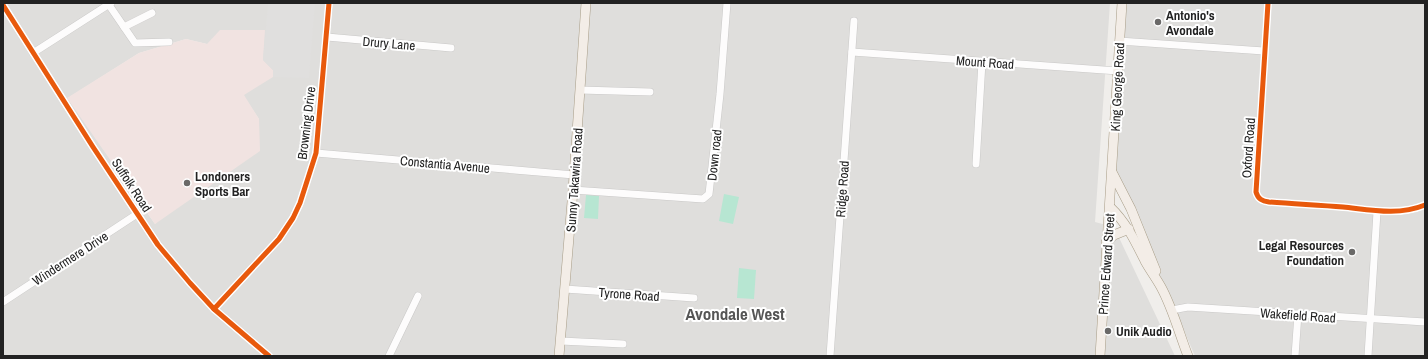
<svg xmlns="http://www.w3.org/2000/svg" width="1428" height="359" viewBox="0 0 1428 359" font-family="'Archivo Narrow',sans-serif">
<style>
.residential{fill:#dfdedc;fill-rule:evenodd}
.commercial{fill:#f1e3e1}
.pitch{fill:#b7e6d2}
.parking{fill:#e0dfde}
.lines{fill:none;stroke-linecap:round;stroke-linejoin:round}
.minor-casing{stroke:#c9c8c7;stroke-width:8}
.major-casing{stroke:#a79c86;stroke-width:10}
.minor{stroke:#fdfcfc;stroke-width:7}
.major{stroke:#f3ede7;stroke-width:9}
.cycleway-casing{stroke:#fff;stroke-width:8}
.cycleway{stroke:#e8590c;stroke-width:5}
.poi-dot{fill:#6a6968;stroke:#fff;stroke-width:1.5}
.labels{text-anchor:middle;stroke-width:4;stroke-linejoin:round;paint-order:stroke}
.poi-label{font-size:13px;font-weight:bold;fill:#222;stroke:#fff;text-anchor:start}
.street-label{font-size:13px;fill:#222;stroke:#fff}
.district-label{font-size:17px;font-weight:bold;fill:#555;stroke:#fff}
</style>
<rect width="100%" height="100%" fill="#f0eeeb"/>
<!-- residential -->
<g class="residential">
<path d="M3 3H1110L1095 222 1114 227 1175 356H3ZM186 39 207 44 243 95 259 119 155 224 68 98 139 53Z"/>
<path d="M1126 3H1425V356H1195L1114 171Z"/>
</g>
<!-- commercial -->
<path class="commercial" d="M220 30H265L263 60 273 70V77L244 95 259 119 260 151 155 224 67 98 139 53 186 39 207 44Z"/>
<!-- pitch -->
<g class="pitch">
<path d="M724 194 739 197 733 224 719 221Z"/>
<path d="M586 195 599 196 598 219 584 218Z"/>
<path d="M739 268 756 270 754 299 737 298Z"/>
</g>
<!-- parking -->
<path class="parking" d="M268 3H315L309 78 273 77V70L263 60Z"/>
<g class="lines">
<!-- minor casing -->
<g class="minor-casing">
<g id="minor">
<path d="M1268 3 1256 192C1258 199 1262 201 1269 202 1294 204 1318 205 1343 207 1371 210 1398 216 1425 205"/>
<path d="M3 5 93 147 158 245 190 283 214 309 269 356"/>
<path d="M109 5 135 43 169 42"/>
<path d="M124 27 152 13"/>
<path d="M327 37 451 48"/>
<path d="M1119 41 1264 51"/>
<path d="M852 52 1118 71"/>
<path d="M33 53 111 3"/>
<path d="M580 90 650 92"/>
<path d="M316 153 574 175"/>
<path d="M976 164 982 62"/>
<path d="M573 190 703 199 709 194 720 94 727 3"/>
<path d="M565 289 694 298"/>
<path d="M3 302 137 214"/>
<path d="M214 309 279 239 293 218 300 203 316 153 329 3"/>
<path d="M1172 310 1188 307 1425 322"/>
<path d="M561 341 623 344"/>
<path d="M389 356 418 296"/>
<path d="M830 356 854 21"/>
<path d="M1295 356 1298 314"/>
<path d="M1368 356 1377 212"/>
</g>
</g>
<!-- major casing -->
<g class="major-casing">
<g id="major">
<path d="M1112 172 1131 209 1156 271"/>
<path d="M1110 207C1126 222 1135 241 1145 261 1150 270 1156 278 1161 287 1173 309 1179 333 1188 356"/>
<path d="M1106 242 1114 235 1129 229"/>
<path d="M559 356 573 190 586 3"/>
<path d="M1100 356C1108 238 1114 121 1122 3"/>
</g>
</g>
<!-- minor -->
<use href="#minor" class="minor"/>
<!-- major -->
<use href="#major" class="major"/>
<!-- cycleway casing -->
<g class="cycleway-casing">
<g id="cycleway">
<path d="M1268 3 1256 192C1258 199 1262 201 1269 202 1294 204 1318 205 1343 207 1371 210 1398 216 1425 205"/>
<path d="M3 5 93 147 158 245 190 283 214 309 269 356"/>
<path d="M214 309 279 239 293 218 300 203 316 153 329 3"/>
</g>
</g>
<!-- cycleway -->
<use href="#cycleway" class="cycleway"/>
</g>
<!-- markers -->
<g class="poi-dot">
<circle cx="1158" cy="22" r="4"/>
<circle cx="187" cy="183" r="4"/>
<circle cx="1352" cy="252" r="4"/>
<circle cx="1108" cy="331" r="4"/>
</g>
<g class="labels">
<!-- poi labels -->
<g class="poi-label">
<text x="1166" y="20">Antonio's<tspan x="1166" dy="15">Avondale</tspan></text>
<text x="195" y="181">Londoners<tspan x="195" dy="15">Sports Bar</tspan></text>
<text x="1344" y="250" text-anchor="end">Legal Resources<tspan x="1344" dy="15">Foundation</tspan></text>
<text x="1116" y="336">Unik Audio</text>
</g>
<!-- street labels -->
<g class="street-label">
<text transform="translate(389 43) rotate(5)" y="5">Drury Lane</text>
<text transform="translate(985 62) rotate(4)" y="5">Mount Road</text>
<text transform="translate(1117 87) rotate(-87)" y="5">King George Road</text>
<text transform="translate(306 123) rotate(-83)" y="5">Browning Drive</text>
<text transform="translate(1248 148) rotate(-86)" y="5">Oxford Road</text>
<text transform="translate(714 155) rotate(-84)" y="5">Down road</text>
<text transform="translate(445 164) rotate(5)" y="5">Constantia Avenue</text>
<text transform="translate(574 180) rotate(-86)" y="5">Sunny Takawira Road</text>
<text transform="translate(132 185) rotate(57)" y="5">Suffolk Road</text>
<text transform="translate(842 189) rotate(-86)" y="5">Ridge Road</text>
<text transform="translate(70 258) rotate(-33)" y="5">Windermere Drive</text>
<text transform="translate(1106 264) rotate(-86)" y="5">Prince Edward Street</text>
<text transform="translate(629 294) rotate(4)" y="5">Tyrone Road</text>
<text transform="translate(1298 315) rotate(4)" y="5">Wakefield Road</text>
</g>
<!-- district labels -->
<g class="district-label">
<text x="735" y="320">Avondale West</text>
</g>
</g>
<!-- border -->
<rect width="1428" height="359" fill="none" stroke="#222222" stroke-width="8"/>
</svg>
